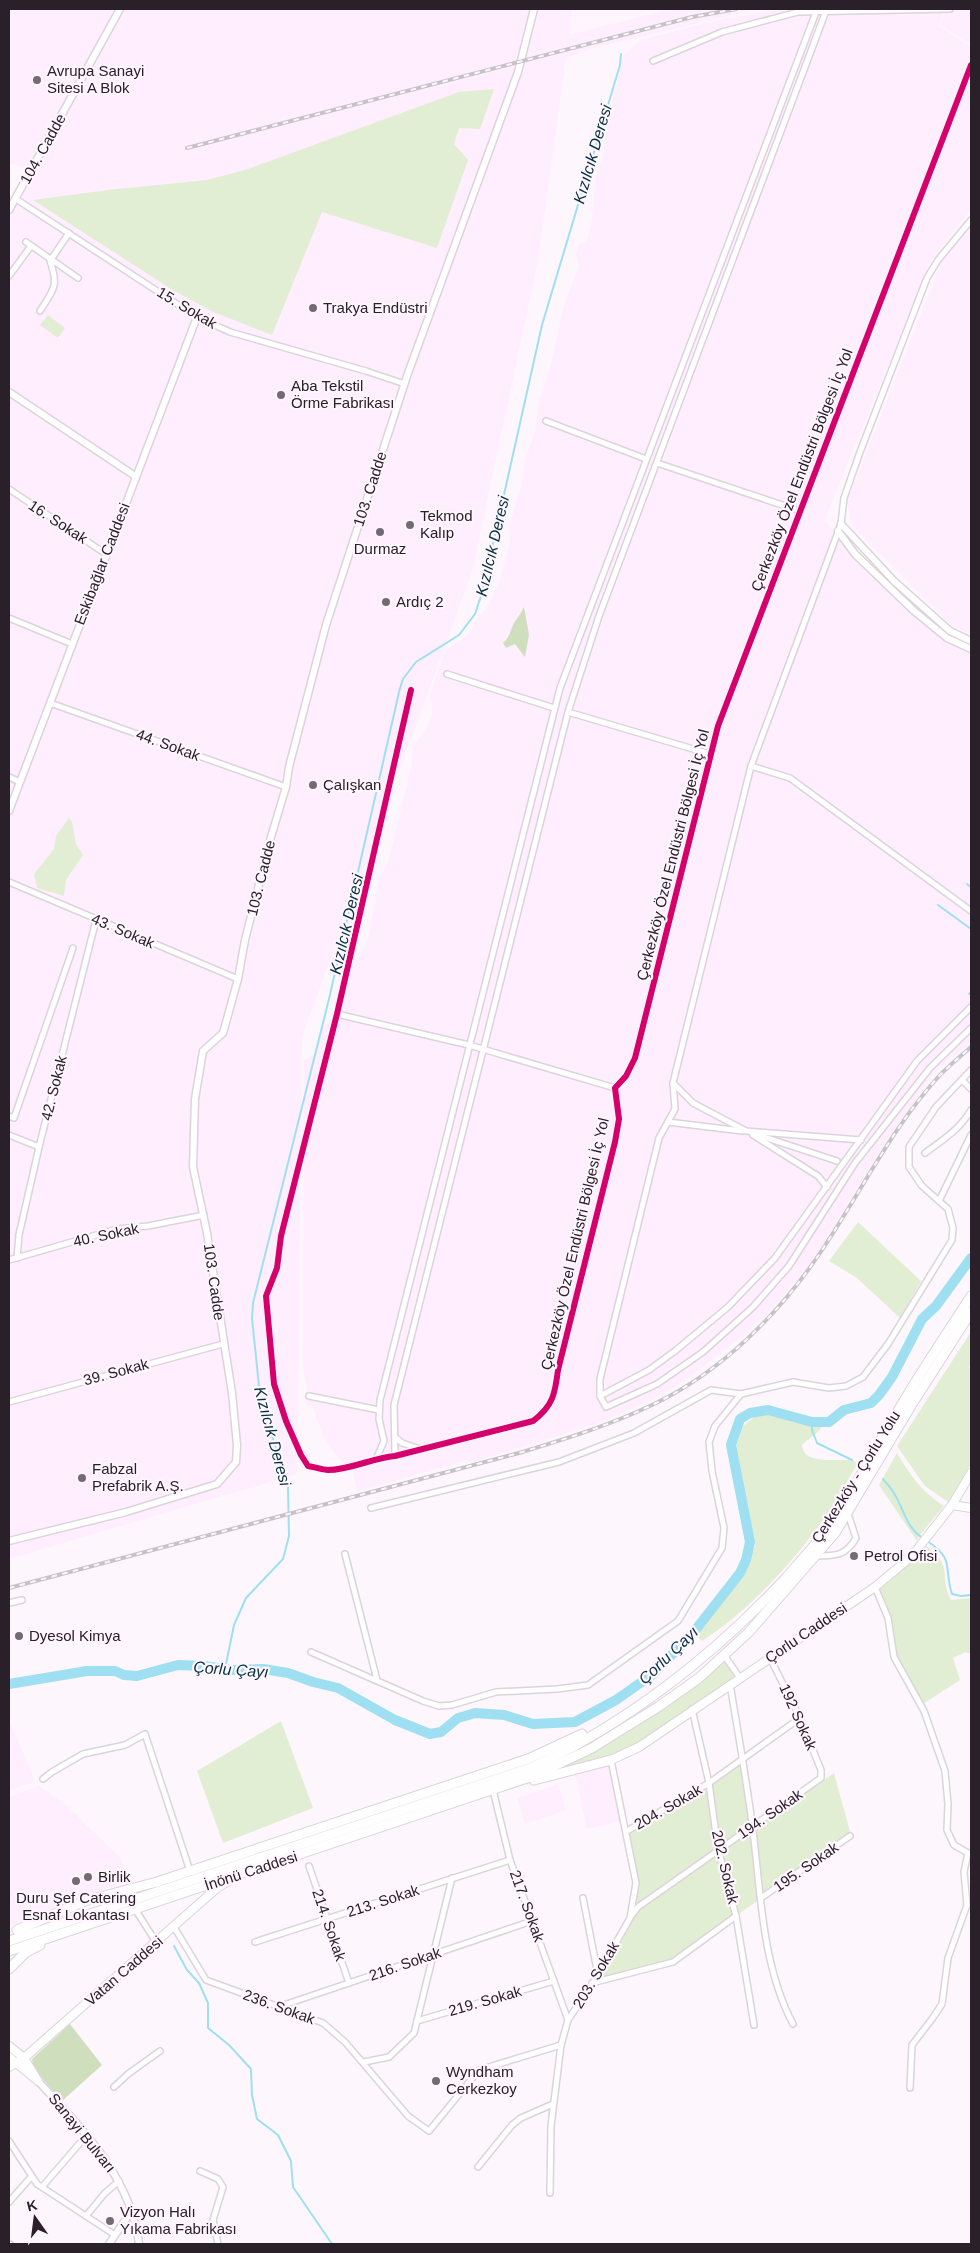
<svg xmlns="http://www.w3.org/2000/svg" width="980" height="2253" viewBox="0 0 980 2253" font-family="Arial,sans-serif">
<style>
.built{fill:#feeefe}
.green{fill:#e2eed3}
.forest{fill:#cfdebd}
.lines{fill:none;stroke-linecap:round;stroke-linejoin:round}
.stream{stroke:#9fdff2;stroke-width:2}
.river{stroke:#9fdff2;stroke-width:10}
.minor-casing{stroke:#dbd4db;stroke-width:8}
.tertiary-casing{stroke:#dbd4db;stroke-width:9}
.secondary-casing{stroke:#dbd4db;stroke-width:10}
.primary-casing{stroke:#dbd4db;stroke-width:11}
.minor{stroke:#fffeff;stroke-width:5}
.tertiary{stroke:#fffeff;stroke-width:6}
.secondary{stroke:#fffeff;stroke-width:8}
.primary{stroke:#fffeff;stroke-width:9}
.rail-casing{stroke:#c5c3c5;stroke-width:4}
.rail{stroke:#fff5ff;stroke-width:2;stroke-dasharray:5.5;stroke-linecap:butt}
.cycleway-casing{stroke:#fff5ff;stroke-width:9}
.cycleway{stroke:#d6006c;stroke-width:6}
.poi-dot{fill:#736b73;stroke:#fff5ff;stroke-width:2}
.labels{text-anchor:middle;stroke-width:4.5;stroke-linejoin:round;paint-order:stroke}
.poi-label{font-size:15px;fill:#292029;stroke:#fff5ff;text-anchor:start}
.street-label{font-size:15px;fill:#292029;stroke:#fff5ff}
.water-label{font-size:16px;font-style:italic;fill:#03323d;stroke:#fff5ff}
</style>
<rect width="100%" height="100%" fill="#fdf7fd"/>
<!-- built -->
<g class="built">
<path d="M9 9H115L78 82 27 168 9 163Z"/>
<path d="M124 9H572L569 35 670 9H757L598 47 566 58 538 260 472 572 302 1037 297 1474 9 1559V212L31 179Z"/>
<path d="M781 9H945L939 26 971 47V210L931 260 824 521 903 595 951 627 971 636V1042L935 1072 876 1157 813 1260 770 1311 739 1339 687 1379 656 1398 601 1422 471 1463 467 1460 357 1492 352 1467 340 1459 325 1440 312 1406H307V1386L303 1369 304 1060 317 1052 322 1028 329 1022 351 972 368 940 377 889 381 874 388 863 411 767 413 747 425 731 432 716V704L430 694 445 651 468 635 477 619 486 609 499 583 510 542 509 526 521 487 525 460 535 432 538 405 551 364 564 305 579 266 576 254 579 244 586 242 591 227 596 175 603 157 608 119 624 55 640 40 713 21Z"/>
<path d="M947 9H971V45L940 25Z"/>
<path d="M971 222V634L951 625 852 526 847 502 941 263Z"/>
<path d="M9 1721 34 1778 32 1783 9 1790Z"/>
<path d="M608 1765 621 1821 587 1829 575 1773Z"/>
<path d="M558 1784 566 1810 525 1824 517 1798Z"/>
<path d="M39 1786 66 1805 121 1859 125 1874 122 1883 51 1909 25 1922 9 1925V1797Z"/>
</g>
<!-- green -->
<g class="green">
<path d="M494 89 480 129 459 128 454 144 468 160 437 248 322 212 272 335 211 311 171 289 33 200 108 190 207 180 245 170 459 92Z"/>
<path d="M48 315 65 328 58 338 40 325Z"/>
<path d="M69 818 72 822 76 844 83 855 66 880 64 896 37 888 34 874 54 849 56 836Z"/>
<path d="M858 1222 921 1281 900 1318 857 1278 829 1261Z"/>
<path d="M971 1332V1363L969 1367 971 1369V1464L948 1502 925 1486 897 1446Z"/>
<path d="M759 1413 824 1420C823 1432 810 1437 802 1445 803 1465 837 1459 852 1460L858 1463C848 1480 839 1497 828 1513 798 1557 747 1613 702 1641L696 1636 715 1605 735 1587 755 1546 736 1447 743 1426Z"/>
<path d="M897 1453C911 1476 921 1491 944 1506L919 1536 917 1541 879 1485Z"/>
<path d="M925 1545C955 1567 938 1572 951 1600L971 1598V1654L966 1652 953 1658 960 1680 923 1704 895 1656 889 1618 876 1587Z"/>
<path d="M723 1660 737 1679 638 1746 611 1758 563 1768 630 1729Z"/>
<path d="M281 1721 313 1808 223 1843 197 1771Z"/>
<path d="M742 1759 754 1824 638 1904 636 1902 638 1883 627 1831Z"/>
<path d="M834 1773 851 1835 672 1961 601 1980 639 1909Z"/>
</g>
<!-- forest -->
<g class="forest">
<path d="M524 607 529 635 525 657 515 644 506 648 503 643C509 638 510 632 513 625 516 619 521 614 524 607Z"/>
<path d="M70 2024 102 2065 62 2101 33 2068 32 2059Z"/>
</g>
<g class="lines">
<!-- stream -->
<g class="stream">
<path d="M967 884 971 887"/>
<path d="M938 905 971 929"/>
<path d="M969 994 971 992"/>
<path d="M812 1422V1430L817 1443 852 1460"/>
<path d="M883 1479C887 1484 892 1489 895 1495 904 1510 907 1529 923 1538"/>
<path d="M927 1541C956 1560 943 1567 952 1594L961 1596 971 1595"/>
<path d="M225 1669 234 1625 246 1598 283 1559 289 1536 288 1487 261 1401 259 1386 252 1318 253 1303 329 999 400 688 403 679 416 662 459 635 475 614 482 593 542 325 620 65 621 54"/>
<path d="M174 1946 187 1970 199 1983 208 2003V2028L229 2045 251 2069 252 2095 257 2119 278 2135 291 2161 293 2187 332 2244"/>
</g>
<!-- river -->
<path class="river" d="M9 1684 87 1671H115L124 1675 137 1676 178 1665 204 1666 232 1670 263 1669 288 1673 313 1682 338 1688 395 1720 430 1734 441 1732 458 1718 475 1713 504 1715 533 1724 575 1722 616 1700 653 1674 693 1633 740 1573 746 1560 750 1542 731 1445 740 1419 750 1413 768 1410 812 1422H829L844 1410 871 1403 879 1395 892 1377 922 1319 936 1306 971 1258"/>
<!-- minor casing -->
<g class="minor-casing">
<g id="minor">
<path d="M653 61 722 32 798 12 950 9"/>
<path d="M16 199 197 317 230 332 366 371 405 384"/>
<path d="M971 220 938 260 927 278 860 452 844 498 841 524 751 766 673 1083 675 1109 659 1138 600 1379V1396L606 1407 657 1384 703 1352 753 1307 789 1266 855 1163 930 1068 971 1028"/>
<path d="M26 242 78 278"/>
<path d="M9 276 31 246"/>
<path d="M40 311C54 289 59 286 50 261L69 233"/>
<path d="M546 421 646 459"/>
<path d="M657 463 800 511"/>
<path d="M9 489 106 554"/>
<path d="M9 618 72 644"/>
<path d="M447 674 554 708"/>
<path d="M411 690 337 1014 281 1236 277 1268 266 1296 274 1384 286 1421 301 1455 308 1466C315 1467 322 1470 328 1470 350 1470 372 1458 395 1456L533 1421C553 1406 555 1394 558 1370L615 1142 619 1119 615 1088 626 1076 635 1058 718 726 971 65"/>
<path d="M50 703 286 787"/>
<path d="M568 712 710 754"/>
<path d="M751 766 790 778 971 911"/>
<path d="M9 777 20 782"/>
<path d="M9 882 238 979"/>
<path d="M337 1014 469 1045 615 1088"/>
<path d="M962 1080 971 1089"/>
<path d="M673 1083 693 1103 746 1131 861 1140"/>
<path d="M9 1116 14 1118 73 948"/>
<path d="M668 1122 742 1131"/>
<path d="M752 1133 837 1161"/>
<path d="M9 1135 39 1147"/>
<path d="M753 1135 818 1176 827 1187"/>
<path d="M925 1153C943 1140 960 1129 971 1110"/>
<path d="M939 1201 971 1135"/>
<path d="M17 1258 19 1235 39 1147 96 920"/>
<path d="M9 1260 117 1229 148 1226 204 1215"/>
<path d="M309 1396 379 1410"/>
<path d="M600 1396 649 1370 675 1351 728 1307 775 1258 917 1061 971 1007"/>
<path d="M9 1402 223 1344"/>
<path d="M395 1437 402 1443 420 1449"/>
<path d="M395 1456 394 1405 568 712 599 616 826 11"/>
<path d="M377 1457 384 1441 379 1419 380 1400 560 688 816 12"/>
<path d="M371 1508 559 1462 634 1433 711 1390 741 1394 793 1382 829 1388 846 1386 863 1377 888 1344 952 1240 953 1228 948 1209 922 1186 909 1167V1147L936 1107 971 1070"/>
<path d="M345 1554 377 1680"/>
<path d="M816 1556C835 1556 846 1556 856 1538L848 1514"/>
<path d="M875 1587 888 1618 894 1657 924 1711 945 1771 948 1804 947 1830 954 1845 968 1853 964 1872 967 1905 948 1958 942 2004 932 2019 912 2045 910 2088"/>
<path d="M9 1603 22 1600"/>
<path d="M311 1652 423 1701 439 1706 452 1705 496 1692 557 1689 588 1685 678 1621 722 1548 724 1528 712 1471 709 1442 715 1426 741 1394"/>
<path d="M724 1655 740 1678"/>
<path d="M730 1684C738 1733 747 1782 753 1831 761 1895 762 1965 793 2024"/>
<path d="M692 1709 709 1783 718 1849 736 1916 754 2025"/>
<path d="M43 1779 52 1772 83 1754 125 1745 145 1734 190 1871"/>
<path d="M493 1790 510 1860 568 2020"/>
<path d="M627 1831 709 1783 800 1718"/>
<path d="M309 1866 349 1983"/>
<path d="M583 1898 598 1975"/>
<path d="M761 1898 850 1836"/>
<path d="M135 1909 156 1942"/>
<path d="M631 1916 638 1907 821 1778V1770L800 1718 770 1658"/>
<path d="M174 1927 206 1980 323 2023 345 2042 408 2116 429 2131 479 2070 561 2045"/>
<path d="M255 1942 510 1860"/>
<path d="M592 1983 673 1962 736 1916"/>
<path d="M278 2007 532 1921"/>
<path d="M417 2021 554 1981"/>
<path d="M364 2062 389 2057 414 2033 452 1878"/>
<path d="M114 2087 128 2074 160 2051"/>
<path d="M9 2141 37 2184 115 2235"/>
<path d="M478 2167 512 2125 521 2118 553 2104"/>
<path d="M200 2171 218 2179 223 2187 213 2220 218 2244"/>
<path d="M42 2187 86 2136"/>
<path d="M550 2193 551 2126 561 2045 568 2020 598 1975 630 1918 636 1883 611 1760"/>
<path d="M9 2202 31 2177"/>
<path d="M86 2216 105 2193 119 2181"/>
<path d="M9 2244H10"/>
</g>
</g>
<!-- tertiary casing -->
<g class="tertiary-casing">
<g id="tertiary">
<path d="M9 210 120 9"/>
<path d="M9 392 135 476"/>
<path d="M841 524 894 581 950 631 971 641"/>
<path d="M838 531 855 554 913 610 947 638 971 649"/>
<path d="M9 811 197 317"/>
<path d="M9 1541 126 1512 217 1484 236 1462 237 1445 232 1393 207 1233 193 1167 195 1099 203 1051 223 1033 238 979 245 940 271 837 286 787 289 767 326 625 407 376 518 72 534 9"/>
<path d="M38 2081C82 2129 131 2177 139 2244"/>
<path d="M109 2244 132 2210"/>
</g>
</g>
<!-- secondary casing -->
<g class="secondary-casing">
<g id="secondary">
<path d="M952 1505 971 1508"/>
<path d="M611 1760 639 1747 875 1587 912 1556 952 1505 971 1473"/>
<path d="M9 2046 24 2058 38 2081 9 2057"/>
<path d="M9 2067 24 2058 217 1888 230 1880"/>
</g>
</g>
<!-- primary casing -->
<g class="primary-casing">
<g id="primary">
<path d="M534 1780 611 1760"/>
<path d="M17 1930 85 1901 157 1882 528 1759 582 1734"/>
<path d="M9 1941 530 1768C625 1725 713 1656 784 1580 799 1563 815 1546 828 1528 856 1487 878 1443 904 1401 925 1365 949 1331 971 1296"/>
<path d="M9 1951 533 1776 592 1748 658 1707 699 1678 749 1632 835 1533 912 1404 971 1312"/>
<path d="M9 1969 25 1953 40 1945"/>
</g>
</g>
<!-- minor -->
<use href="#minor" class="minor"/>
<!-- tertiary -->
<use href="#tertiary" class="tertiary"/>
<!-- secondary -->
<use href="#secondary" class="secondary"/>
<!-- primary -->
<use href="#primary" class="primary"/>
<!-- rail casing -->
<g class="rail-casing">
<g id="rail">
<path d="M187 148 692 17 736 9"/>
<path d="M9 1588 519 1453C565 1439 611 1425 654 1404 721 1372 779 1314 820 1253 860 1194 892 1127 940 1075 950 1065 961 1056 971 1047"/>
</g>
</g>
<!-- rail -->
<use href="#rail" class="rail"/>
<!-- cycleway casing -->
<g class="cycleway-casing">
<path id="cycleway" d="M411 690 337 1014 281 1236 277 1268 266 1296 274 1384 286 1421 301 1455 308 1466C315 1467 322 1470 328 1470 350 1470 372 1458 395 1456L533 1421C553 1406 555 1394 558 1370L615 1142 619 1119 615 1088 626 1076 635 1058 718 726 971 65"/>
</g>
<!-- cycleway -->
<use href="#cycleway" class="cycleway"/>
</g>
<!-- markers -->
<g class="poi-dot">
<circle cx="37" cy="80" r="5"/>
<circle cx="313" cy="308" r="5"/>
<circle cx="281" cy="395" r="5"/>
<circle cx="410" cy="525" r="5"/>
<circle cx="380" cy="532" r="5"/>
<circle cx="386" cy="602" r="5"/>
<circle cx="313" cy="785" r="5"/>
<circle cx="82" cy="1478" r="5"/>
<circle cx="854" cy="1556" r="5"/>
<circle cx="19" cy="1636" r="5"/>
<circle cx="88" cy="1877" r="5"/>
<circle cx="76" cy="1881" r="5"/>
<circle cx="436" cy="2081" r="5"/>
<circle cx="110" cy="2221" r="5"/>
</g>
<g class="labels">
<!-- poi labels -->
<g class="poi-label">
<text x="47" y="76">Avrupa Sanayi<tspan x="47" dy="17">Sitesi A Blok</tspan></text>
<text x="323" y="313">Trakya Endüstri</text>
<text x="291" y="391">Aba Tekstil<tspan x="291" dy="17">Örme Fabrikası</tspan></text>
<text x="420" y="521">Tekmod<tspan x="420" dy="17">Kalıp</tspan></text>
<text x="380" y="554" text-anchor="middle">Durmaz</text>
<text x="396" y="607">Ardıç 2</text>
<text x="323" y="790">Çalışkan</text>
<text x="92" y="1474">Fabzal<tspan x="92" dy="17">Prefabrik A.Ş.</tspan></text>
<text x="864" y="1561">Petrol Ofisi</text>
<text x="29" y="1641">Dyesol Kimya</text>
<text x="98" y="1882">Birlik</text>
<text x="76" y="1903" text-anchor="middle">Duru Şef Catering<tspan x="76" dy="17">Esnaf Lokantası</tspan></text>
<text x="446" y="2077">Wyndham<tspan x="446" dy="17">Cerkezkoy</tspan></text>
<text x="120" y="2217">Vizyon Halı<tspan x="120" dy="17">Yıkama Fabrikası</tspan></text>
</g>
<!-- street labels -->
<g class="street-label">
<text transform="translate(43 149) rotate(-61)" y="5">104. Cadde</text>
<text transform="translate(187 308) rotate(31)" y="5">15. Sokak</text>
<text transform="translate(802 470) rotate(-69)" y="5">Çerkezköy Özel Endüstri Bölgesi İç Yol</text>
<text transform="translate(370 489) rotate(-72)" y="5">103. Cadde</text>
<text transform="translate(58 522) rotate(33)" y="5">16. Sokak</text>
<text transform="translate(102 564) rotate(-69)" y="5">Eskibağlar Caddesi</text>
<text transform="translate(168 745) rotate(20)" y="5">44. Sokak</text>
<text transform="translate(673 855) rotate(-76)" y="5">Çerkezköy Özel Endüstri Bölgesi İç Yol</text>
<text transform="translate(261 878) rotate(-76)" y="5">103. Cadde</text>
<text transform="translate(123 931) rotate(23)" y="5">43. Sokak</text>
<text transform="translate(54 1088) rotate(-76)" y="5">42. Sokak</text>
<text transform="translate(106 1235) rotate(-12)" y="5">40. Sokak</text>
<text transform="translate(575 1244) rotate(-77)" y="5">Çerkezköy Özel Endüstri Bölgesi İç Yol</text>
<text transform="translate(214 1282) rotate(82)" y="5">103. Cadde</text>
<text transform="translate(116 1372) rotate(-15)" y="5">39. Sokak</text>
<text transform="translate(856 1477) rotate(-58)" y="5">Çerkezköy - Çorlu Yolu</text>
<text transform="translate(806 1633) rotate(-34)" y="5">Çorlu Caddesi</text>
<text transform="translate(798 1717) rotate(66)" y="5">192 Sokak</text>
<text transform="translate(668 1807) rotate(-30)" y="5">204. Sokak</text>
<text transform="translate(770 1814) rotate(-35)" y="5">194. Sokak</text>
<text transform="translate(725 1867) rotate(77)" y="5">202. Sokak</text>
<text transform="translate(806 1867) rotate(-35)" y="5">195. Sokak</text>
<text transform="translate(251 1871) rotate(-18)" y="5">İnönü Caddesi</text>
<text transform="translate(383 1901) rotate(-18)" y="5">213. Sokak</text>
<text transform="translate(527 1906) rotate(70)" y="5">217. Sokak</text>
<text transform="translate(329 1925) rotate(71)" y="5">214. Sokak</text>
<text transform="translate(405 1964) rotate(-19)" y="5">216. Sokak</text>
<text transform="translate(124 1971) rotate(-41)" y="5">Vatan Caddesi</text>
<text transform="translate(596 1975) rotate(-59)" y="5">203. Sokak</text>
<text transform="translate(485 2001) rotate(-16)" y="5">219. Sokak</text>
<text transform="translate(279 2007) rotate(20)" y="5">236. Sokak</text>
<text transform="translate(82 2133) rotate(51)" y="5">Sanayi Bulvarı</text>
</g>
<!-- water labels -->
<g class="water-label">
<text transform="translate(592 154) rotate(-74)" y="6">Kızılcık Deresi</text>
<text transform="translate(492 546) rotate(-77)" y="6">Kızılcık Deresi</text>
<text transform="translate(346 924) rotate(-77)" y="6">Kızılcık Deresi</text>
<text transform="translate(273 1436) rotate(75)" y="6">Kızılcık Deresi</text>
<text transform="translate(668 1655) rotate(-44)" y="6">Çorlu Çayı</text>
<text transform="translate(231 1669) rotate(4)" y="6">Çorlu Çayı</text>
</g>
</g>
<!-- border -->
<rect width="980" height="2253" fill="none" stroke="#292029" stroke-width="20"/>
<!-- north arrow -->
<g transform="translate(35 2218) rotate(346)" stroke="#fff5ff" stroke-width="4" paint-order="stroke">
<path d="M0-4L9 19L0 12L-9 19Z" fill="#292029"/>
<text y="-8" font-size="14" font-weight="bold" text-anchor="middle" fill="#292029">K</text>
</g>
</svg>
